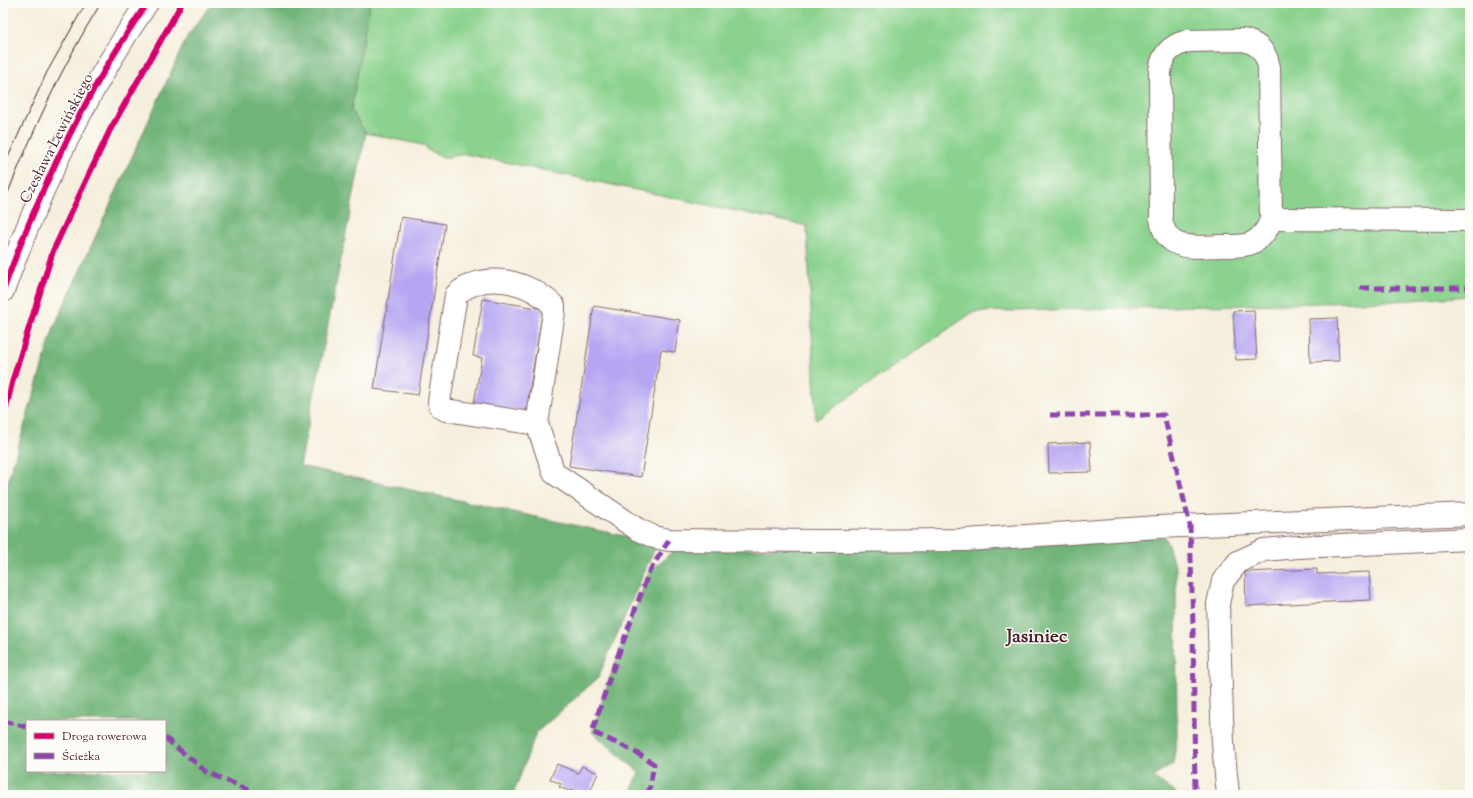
<svg xmlns="http://www.w3.org/2000/svg" width="1473" height="798" viewBox="0 0 1473 798" font-family="'Sorts Mill Goudy',serif">
<style>
.green{fill:#8ad28d;stroke:#6a785c}
.forest{fill:#6fb478;stroke:#5c6a52;fill-rule:evenodd}
.building{fill:#b6a5f2}
.lines{fill:none;stroke-linecap:round;stroke-linejoin:round}
.minor-casing{stroke:#866869;stroke-width:24}
.minor{stroke:#fff;stroke-width:22}
.tram{stroke:#4a1f2b;stroke-width:1}
.quiet{stroke:#8e44ad;stroke-width:5;stroke-dasharray:10 5;stroke-linecap:butt}
.cycleway-casing{stroke:#fdfcf7;stroke-width:8}
.cycleway{stroke:#d6006c;stroke-width:6}
.labels{text-anchor:middle;stroke-width:3;stroke-linejoin:round;paint-order:stroke}
.street-label{font-size:15px;fill:#4a1f2b;stroke:#fdfcf7}
.district-label{font-size:19px;font-weight:bold;fill:#4a1f2b;stroke:#fdfcf7}
</style>
<rect width="100%" height="100%" fill="#fdfcf7"/>
<filter id="ink" filterUnits="userSpaceOnUse"><feTurbulence type="fractalNoise" baseFrequency=".025" numOctaves="2"/><feDisplacementMap in="SourceGraphic" scale="8" xChannelSelector="R" yChannelSelector="G"/><feConvolveMatrix kernelMatrix="1 2 1 2 8 2 1 2 1" color-interpolation-filters="sRGB"/></filter>
<filter id="wash" filterUnits="userSpaceOnUse"><feTurbulence type="fractalNoise" baseFrequency=".012" numOctaves="4" result="noise"/><feDisplacementMap in="SourceGraphic" scale="16" xChannelSelector="R" yChannelSelector="G"/><feGaussianBlur stdDeviation="0.9" result="paint"/><feColorMatrix in="noise" values="0 0 0 0 0 0 0 0 0 0 0 0 0 0 0 0 0 1.4 0 .05"/><feComposite in="paint" operator="in"/></filter>
<g filter="url(#wash)">
<rect width="100%" height="100%" fill="#f5efdd"/>
<!-- green -->
<path class="green" d="M370 3H1470V296L1396 301 973 312 816 420 807 226 466 154 443 158 426 149 427 146 366 133 351 110Z"/>
<!-- forest -->
<g class="forest">
<path d="M212 3H370L351 110 366 133 300 466 657 543 598 678 536 733 513 795H3V497L54 327 187 37ZM27 721H165V771H27Z"/>
<path d="M1165 537 1176 569 1177 738 1173 764 1153 777 1176 793V795H630L639 772 592 732 609 680 649 572 673 551Z"/>
</g>
<g id="blocks">
<!-- building -->
<g class="building">
<path d="M401 217 445 224 418 395 374 389Z"/>
<path d="M483 299 543 309 526 412 474 403 482 358 473 356Z"/>
<path d="M594 306 680 320 675 352 661 350 641 477 569 466Z"/>
<path d="M1254 310 1257 359 1236 360 1233 311Z"/>
<path d="M1337 318 1339 361 1310 362 1309 319Z"/>
<path d="M1090 442 1092 472 1049 473 1048 444Z"/>
<path d="M1317 569V574L1369 572 1371 600 1246 606 1245 572Z"/>
<path d="M557 764 578 773 582 766 598 773 589 794 584 792 582 795 572 790 571 792 559 787 561 784 550 779Z"/>
</g>
</g>
</g>
<g filter="url(#ink)">
<use href="#blocks" fill-opacity="0" stroke="#866869" stroke-width="1"/>
<g class="lines">
<!-- minor casing -->
<g class="minor-casing">
<g id="minor">
<path d="M1243 40C1258 43 1266 52 1269 67L1271 219C1268 229 1262 238 1252 243 1243 247 1229 246 1219 246 1193 247 1166 252 1161 219L1160 71C1162 54 1172 45 1188 41Z"/>
<path d="M1271 219 1470 220"/>
<path d="M3 291C39 190 86 92 147 3"/>
<path d="M537 424 446 410 441 407 439 402 456 295C483 269 529 281 554 306V312L537 424 554 473 637 529 654 537 669 540 823 541 966 540 1158 527 1470 514"/>
<path d="M1228 795 1223 744 1218 604 1223 581 1238 562 1264 550 1298 547 1470 539"/>
</g>
</g>
<!-- minor -->
<use href="#minor" class="minor"/>
<!-- tram -->
<g class="tram">
<path d="M3 168 47 72 86 3"/>
<path d="M3 205C31 135 61 67 101 3"/>
</g>
<!-- quiet -->
<g class="quiet">
<path d="M1360 288H1470"/>
<path d="M1050 415H1164L1190 526 1193 626 1195 795"/>
<path d="M3 721 27 727"/>
<path d="M165 738 207 772 260 795"/>
<path d="M647 795 650 786 654 764 632 750 592 732 609 680 649 572 669 540"/>
</g>
<!-- cycleway casing -->
<g class="cycleway-casing">
<g id="cycleway">
<path d="M3 291C39 190 86 92 147 3"/>
<path d="M3 421 13 379 53 251 110 130 182 3"/>
</g>
</g>
<!-- cycleway -->
<use href="#cycleway" class="cycleway"/>
</g>
</g>
<g class="labels">
<!-- street labels -->
<g class="street-label">
<text transform="translate(56 138) rotate(-63)" y="5">Czesława Lewińskiego</text>
</g>
<!-- district labels -->
<g class="district-label">
<text x="1037" y="642">Jasiniec</text>
</g>
</g>
<!-- margin -->
<rect width="1473" height="798" fill="none" stroke="#fdfcf7" stroke-width="16"/>
<!-- legend -->
<rect x="26" y="720" width="140" height="52" fill="#fdfcf7" stroke="#b5a4a5"/>
<rect x="34" y="733" width="20" height="6" fill="#d6006c" stroke="#b5a4a5"/>
<text x="62" y="740" font-size="12" fill="#4a1f2b">Droga rowerowa</text>
<rect x="34" y="753" width="20" height="6" fill="#8e44ad" stroke="#b5a4a5"/>
<text x="62" y="760" font-size="12" fill="#4a1f2b">Ścieżka</text>
</svg>
